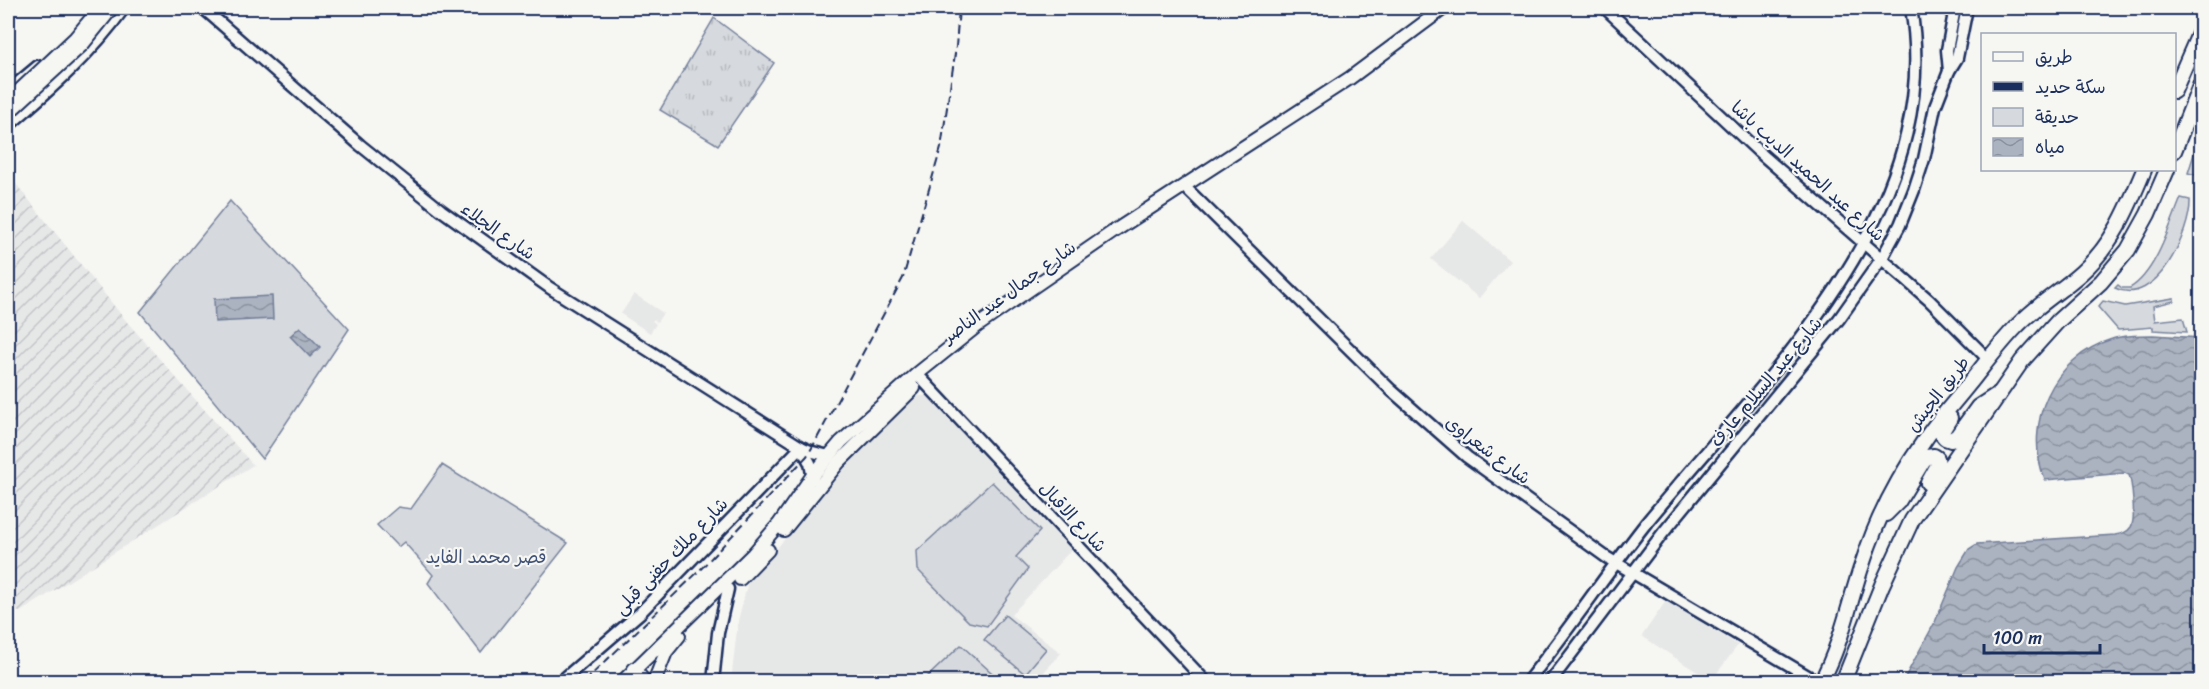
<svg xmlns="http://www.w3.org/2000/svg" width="2209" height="689" viewBox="0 0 2209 689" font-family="Sriracha,'Playpen Sans Arabic',sans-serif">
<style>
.built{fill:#e6e7e7}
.industrial{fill:url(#industrial-furrows)}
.grass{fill:url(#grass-tufts);stroke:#78849e;stroke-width:1.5}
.green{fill:#d6d9dd;stroke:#78849e;stroke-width:1.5}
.water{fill:url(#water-waves);stroke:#717e99;stroke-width:1.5}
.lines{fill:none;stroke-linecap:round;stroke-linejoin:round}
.tertiary-casing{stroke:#1b2f5e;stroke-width:15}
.secondary-casing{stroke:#1b2f5e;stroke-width:15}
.primary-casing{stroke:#1b2f5e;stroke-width:16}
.trunk-casing{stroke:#1b2f5e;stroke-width:18}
.tertiary{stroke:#f6f6f2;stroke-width:10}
.secondary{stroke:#f6f6f2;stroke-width:10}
.primary{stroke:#f6f6f2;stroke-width:12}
.trunk{stroke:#f6f6f2;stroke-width:14}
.rail{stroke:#1b2f5e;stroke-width:2;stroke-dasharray:9 4.5;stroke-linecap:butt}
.primary-bridge-casing{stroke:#1b2f5e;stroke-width:16;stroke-linecap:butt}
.primary-bridge{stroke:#f6f6f2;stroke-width:12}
.labels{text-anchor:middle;stroke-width:4.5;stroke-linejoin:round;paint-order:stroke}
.street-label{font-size:18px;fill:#1b2f5e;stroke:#f6f6f2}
.park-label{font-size:18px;fill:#405177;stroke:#f6f6f2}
</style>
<defs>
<pattern id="industrial-furrows" width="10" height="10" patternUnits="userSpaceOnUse" patternTransform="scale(1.5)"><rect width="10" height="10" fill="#e6e7e7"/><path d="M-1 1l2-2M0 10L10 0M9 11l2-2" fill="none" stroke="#c5c6c9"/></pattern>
<pattern id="grass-tufts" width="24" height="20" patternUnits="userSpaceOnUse" patternTransform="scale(1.5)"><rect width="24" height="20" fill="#d6d9dd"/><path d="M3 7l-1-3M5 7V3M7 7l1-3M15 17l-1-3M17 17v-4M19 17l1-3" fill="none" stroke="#b7bbc0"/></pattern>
<pattern id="water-waves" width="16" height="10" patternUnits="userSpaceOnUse" patternTransform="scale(1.5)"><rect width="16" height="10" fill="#abb2c0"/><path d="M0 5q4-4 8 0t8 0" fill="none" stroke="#8a919f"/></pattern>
</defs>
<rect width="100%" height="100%" fill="#f6f6f2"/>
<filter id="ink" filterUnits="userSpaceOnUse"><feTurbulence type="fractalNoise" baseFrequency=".0167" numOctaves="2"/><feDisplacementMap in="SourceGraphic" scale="12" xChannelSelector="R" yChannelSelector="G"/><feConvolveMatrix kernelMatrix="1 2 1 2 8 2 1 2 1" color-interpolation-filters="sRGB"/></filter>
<g filter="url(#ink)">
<!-- built -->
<g class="built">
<path d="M1463 221 1510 261 1479 298 1431 259Z"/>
<path d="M634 294 663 313 657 322 654 319 652 321 656 324 650 333 621 314Z"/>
<path d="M917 396H927L1071 550 1011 615 1061 653 1036 681 731 682 738 621 748 582 853 459Z"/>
<path d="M1666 601 1738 645 1711 681 1642 636Z"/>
</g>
<!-- industrial -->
<path class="industrial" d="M8 174 127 322 253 465 20 612 8 609Z"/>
<!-- grass -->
<path class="grass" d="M714 18 774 63 718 145 660 110Z"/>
<!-- green -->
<g class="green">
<path d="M2201 132V153L2196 175 2188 173Z"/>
<path d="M2181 198 2190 200C2191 231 2156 309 2115 288L2118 285 2122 288H2130C2156 273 2170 224 2181 198Z"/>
<path d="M230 201 349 329 262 459 140 312Z"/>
<path d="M2174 298V301L2153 306 2155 321 2183 318 2187 332 2153 330V327L2118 330 2098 307 2103 301 2125 306Z"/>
<path d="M442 465 568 543 481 653 428 583 433 575 404 542 398 547 377 525 398 507 411 509Z"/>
<path d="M992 482 1040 531 1016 557 1028 569 987 626 969 622 918 570 917 551Z"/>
<path d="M1005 615 1046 649 1025 674 984 640Z"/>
<path d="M961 645 1001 681H923Z"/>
</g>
<!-- water -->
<g class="water">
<path d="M272 296 273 319 215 322 214 299Z"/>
<path d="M300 327 320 347 310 357 290 336Z"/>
<path d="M2153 335 2201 338V681H1903L1935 622 1958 567 1969 549 1977 544 2115 535C2121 534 2127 533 2131 527 2136 519 2132 483 2129 475L2125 473 2045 480C2022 424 2053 357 2112 339 2124 335 2140 335 2153 335Z"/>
</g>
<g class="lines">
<!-- tertiary casing -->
<g class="tertiary-casing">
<g id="tertiary">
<path d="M1605 8 1758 151 1929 300 1988 359"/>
<path d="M1949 71 1947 50 1955 8"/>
<path d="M1184 186 1391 390 1467 457 1606 557 1818 682"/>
<path d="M917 374 1206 682"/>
<path d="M560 682 640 613 801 447"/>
<path d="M713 682 718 633 728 589"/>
<path d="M1527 682C1569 630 1606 574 1647 522 1764 379 1946 212 1911 8"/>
<path d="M1550 682 1663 533 1839 319 1882 258 1900 225 1914 190 1924 159 1935 107 1949 71 1957 58 1967 8"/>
</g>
</g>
<!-- secondary casing -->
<g class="secondary-casing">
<g id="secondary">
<path d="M203 8 360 145 441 210 550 288 801 447 813 452 829 456"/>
<path d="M8 91 38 66"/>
<path d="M8 126C50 90 92 53 124 8"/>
<path d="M801 447 810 463 813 479"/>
</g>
</g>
<!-- primary casing -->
<g class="primary-casing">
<g id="primary">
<path d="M784 530 839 462 914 388"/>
<path d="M740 579 768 550"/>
<path d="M634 669 645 682"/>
<path d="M622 682 753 554 779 524 813 475 841 442 917 374 977 326 1023 294 1113 232 1350 78 1444 8"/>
<path d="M654 682 666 652 679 636"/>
</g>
</g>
<!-- trunk casing -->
<g class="trunk-casing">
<g id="trunk">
<path d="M2174 91 2202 27"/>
<path d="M2174 151 2202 81"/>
<path d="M1950 418 1941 433 1945 438 1951 440 1957 436 1978 407 1998 394"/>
<path d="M1886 514 1898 502 1923 461 1927 457 1934 456 1937 458 1938 465 1928 483"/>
<path d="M1821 682C1842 643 1849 602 1863 562 1877 518 1898 478 1924 441 1937 421 1954 403 1969 384 1985 364 2000 343 2018 325 2037 305 2061 291 2081 273 2113 245 2128 208 2144 170"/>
<path d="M1843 682 1882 585 1912 520 2022 361 2058 321 2101 282 2128 250 2148 214 2167 170"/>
</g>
</g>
<!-- tertiary -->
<use href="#tertiary" class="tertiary"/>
<!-- secondary -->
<use href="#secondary" class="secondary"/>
<!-- primary -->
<use href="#primary" class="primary"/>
<!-- trunk -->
<use href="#trunk" class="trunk"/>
<!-- rail -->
<path class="rail" d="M584 682 699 571 807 456 813 446 903 278 941 148 956 47 959 8"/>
<!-- primary-bridge casing -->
<g class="primary-bridge-casing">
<g id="primary-bridge">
<path d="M8 101 75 38 100 8"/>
<path d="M8 113 83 44 112 8"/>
</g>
</g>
<!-- primary-bridge -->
<use href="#primary-bridge" class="primary-bridge"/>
</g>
</g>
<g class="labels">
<!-- street labels -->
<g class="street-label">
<text transform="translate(1808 171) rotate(42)" y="6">شارع عبد الحميد الديب باشا</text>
<text transform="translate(498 231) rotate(35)" y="6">شارع الجلاء</text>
<text transform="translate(1009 292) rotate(-36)" y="6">شارع جمال عبد الناصر</text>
<text transform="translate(1766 382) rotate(-50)" y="6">شارع عبد السلام عارف</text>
<text transform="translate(1938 394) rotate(-52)" y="6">طريق الجيش</text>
<text transform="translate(1488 450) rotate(37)" y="6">شارع شعراوى</text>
<text transform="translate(1073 517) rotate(47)" y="6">شارع الاقبال</text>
<text transform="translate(671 556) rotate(-46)" y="6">شارع ملك حفنى قبلى</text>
</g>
<!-- park labels -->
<g class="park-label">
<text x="486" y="563">قصر محمد الفايد</text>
</g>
</g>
<!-- margin -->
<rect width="2209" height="689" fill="none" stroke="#f6f6f2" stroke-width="30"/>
<rect x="15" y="15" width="2179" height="659" fill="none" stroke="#1b2f5e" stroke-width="2" filter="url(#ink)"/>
<!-- legend -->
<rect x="1981" y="33" width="195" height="138" fill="#f6f6f2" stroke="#9ea6b7" stroke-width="1.5"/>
<rect x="1993" y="52" width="30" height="9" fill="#f6f6f2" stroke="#9ea6b7" stroke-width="1.5"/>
<text x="2035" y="63" font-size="18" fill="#1b2f5e">طريق</text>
<rect x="1993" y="82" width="30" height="9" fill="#1b2f5e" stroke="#9ea6b7" stroke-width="1.5"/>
<text x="2035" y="93" font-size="18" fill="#1b2f5e">سكة حديد</text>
<rect x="1993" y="108" width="30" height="18" fill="#d6d9dd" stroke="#9ea6b7" stroke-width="1.5"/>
<text x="2035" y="123" font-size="18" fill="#1b2f5e">حديقة</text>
<rect x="1993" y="138" width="30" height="18" fill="url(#water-waves)" stroke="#9ea6b7" stroke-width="1.5"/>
<text x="2035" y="153" font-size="18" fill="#1b2f5e">مياه</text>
<!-- scale -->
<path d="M1984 644v9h116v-9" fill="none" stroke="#1b2f5e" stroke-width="3"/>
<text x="1993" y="644" font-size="18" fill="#1b2f5e" stroke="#f6f6f2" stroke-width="4.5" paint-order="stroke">100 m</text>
</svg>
